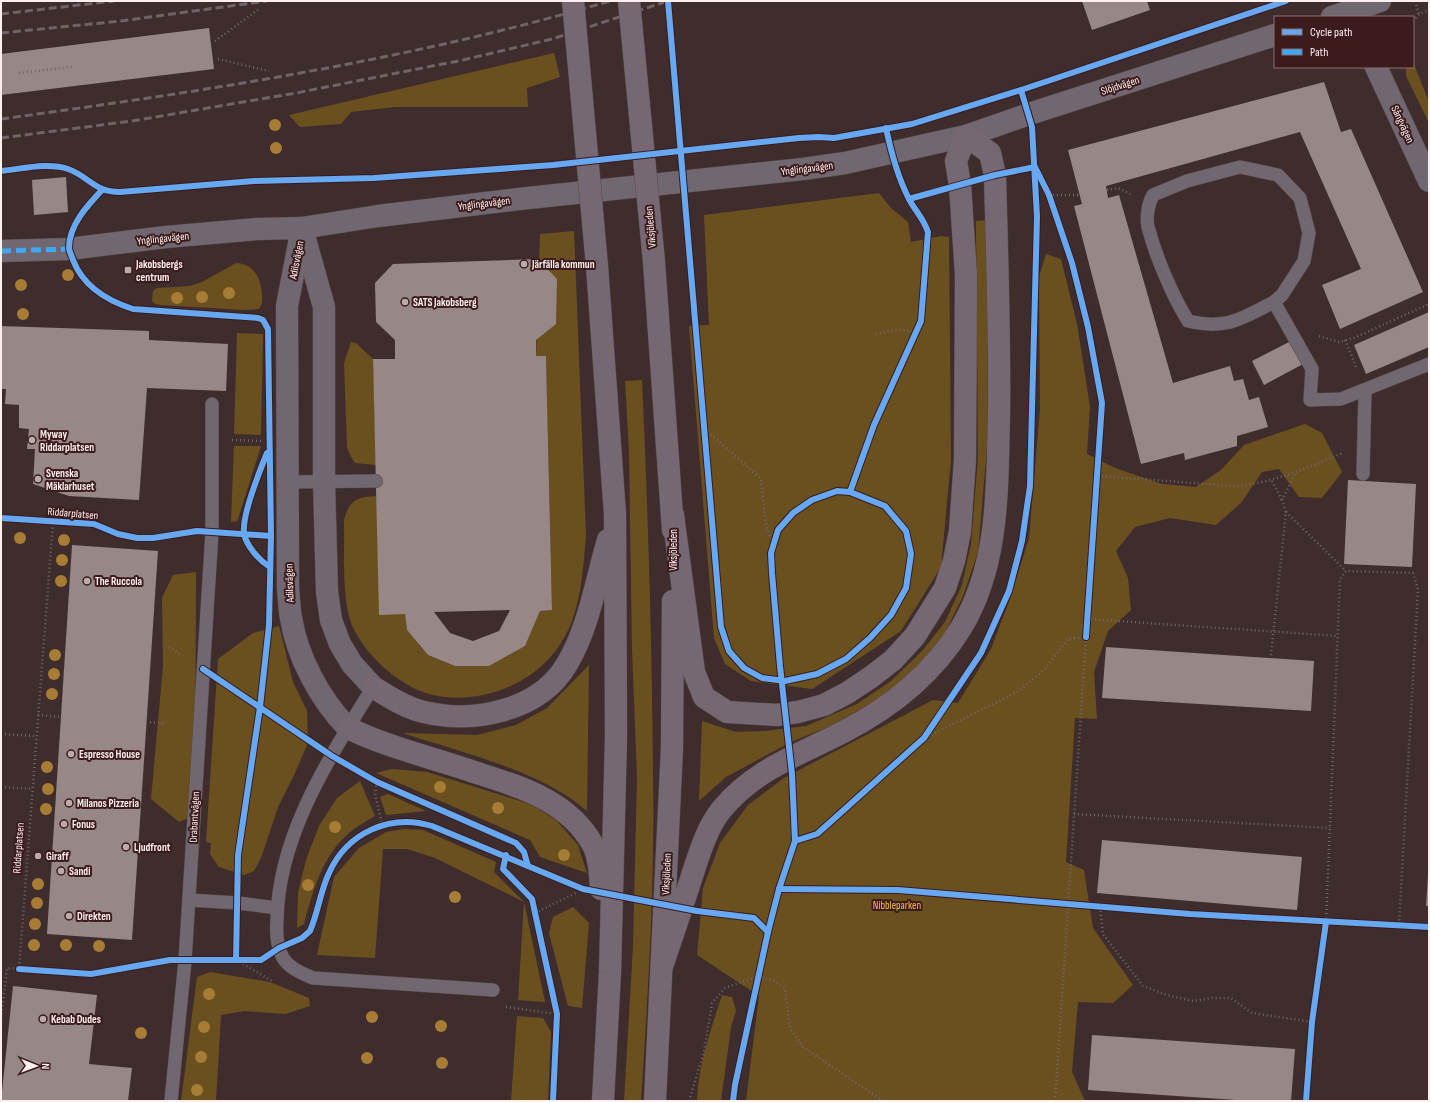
<svg xmlns="http://www.w3.org/2000/svg" width="1430" height="1102" viewBox="0 0 1430 1102" font-family="'Sofia Sans Condensed',sans-serif">
<style>
.green{fill:#6b501f}
.building{fill:#988787;fill-rule:evenodd}
.lines{fill:none;stroke-linecap:round;stroke-linejoin:round}
.lane-casing{stroke:#584a4a;stroke-width:14}
.street-casing{stroke:#584a4a;stroke-width:23}
.secondary-casing{stroke:#584a4a;stroke-width:23}
.path{stroke:#70666b;stroke-width:2.5;stroke-dasharray:1 3;stroke-linecap:butt}
.lane{stroke:#716770;stroke-width:13}
.street{stroke:#716770;stroke-width:22}
.secondary{stroke:#766873;stroke-width:22}
.rail{stroke:#6f6368;stroke-width:3;stroke-dasharray:8 4;stroke-linecap:butt}
.secondary-bridge-casing{stroke:#584a4a;stroke-width:23;stroke-linecap:butt}
.secondary-bridge{stroke:#766873;stroke-width:22}
.quiet{stroke:#3fa9f5;stroke-width:5;stroke-dasharray:10 5;stroke-linecap:butt}
.cycleway-casing{stroke:#3c1b1c;stroke-width:8}
.cycleway{stroke:#66a8f1;stroke-width:6}
.tree{fill:#a77c34}
.poi-dot{fill:#bbacab;stroke:#3c1b1c;stroke-width:1.5}
.labels{text-anchor:middle;stroke-width:4;stroke-linejoin:round;paint-order:stroke}
.street-label{font-size:11px;fill:#fef0ef;stroke:#3c1b1c}
.poi-label{font-size:11px;font-weight:bold;fill:#fef0ef;stroke:#3c1b1c;text-anchor:start}
.park-label{font-size:11px;fill:#fcbc3a;stroke:#3c1b1c}
</style>
<rect width="100%" height="100%" fill="#3f2d2d"/>
<!-- green -->
<g class="green">
<path d="M554 53 560 77 527 88 528 107H395L351 112 341 124 300 127 289 115Z"/>
<path d="M1413 62 1429 102V123L1406 76V67H1413Z"/>
<path d="M879 193 890 207 908 222 911 242 941 236 949 237 951 460 941 567 901 631 812 689 751 681 725 664 714 638 689 326 709 325 704 215Z"/>
<path d="M987 220 988 436 978 552 963 596 940 643 909 677 877 700 828 727 791 742 726 777 699 801 702 721 736 732 765 731 806 726 857 704 891 681 923 650 945 622 962 585 971 544 978 458 976 221Z"/>
<path d="M574 231 586 535C583 570 581 613 561 643 536 683 484 704 438 696 404 691 365 656 352 625 341 599 345 550 344 520 349 500 357 497 376 496L405 614 407 630 428 655 455 666H489L525 646 540 611 552 610 546 356H536L540 234Z"/>
<path d="M1046 254 1061 259 1077 324 1090 407 1087 454 1115 468 1162 484 1196 487 1221 470 1244 445 1305 424 1322 433 1342 472 1322 498 1299 497 1279 469 1262 472 1241 503 1216 525 1170 518 1135 527 1116 551 1128 578 1131 610 1108 631 1094 672 1097 719 1075 718 1066 862 1084 870 1093 928 1133 985 1113 1003 1078 1002 1072 1072 1085 1101H746L759 996 697 955 703 888 720 843 748 805 784 778 933 700 958 703 991 649 1010 599 1029 538 1040 409 1039 277Z"/>
<path d="M236 263C254 264 260 277 262 293 262 299 263 304 259 309L245 310 161 305 155 304 152 301 153 291 157 288 190 286 202 282Z"/>
<path d="M237 333 263 334 261 435 234 434Z"/>
<path d="M351 342 356 343 373 359 376 465 355 463 351 457 347 447 344 363Z"/>
<path d="M642 380C648 512 652 644 653 775 655 884 648 993 641 1101H624L633 947 637 776 632 649 629 451 625 381Z"/>
<path d="M234 446H261L239 516 237 521 231 522Z"/>
<path d="M196 572 195 815 179 822 151 799 163 666 162 598 173 575Z"/>
<path d="M279 626 293 682 307 711 308 743 294 775 278 807 261 858 254 871 244 875 219 867 210 854 211 843 206 842 218 659 253 633Z"/>
<path d="M589 665 587 811C540 770 462 753 403 733L477 735 516 725 547 708Z"/>
<path d="M392 769 427 772 533 805 556 820 578 845 587 873 540 857 530 840 376 773Z"/>
<path d="M360 781 375 816C367 821 357 826 349 833 322 856 313 891 304 924L297 928 298 893 306 860 319 826 337 798Z"/>
<path d="M388 794 426 811 386 815 380 797Z"/>
<path d="M404 829 423 830 496 862 494 872 524 902 545 1002 518 1000 524 902 435 858 407 849H383L375 958 317 955 334 877 359 848 386 832Z"/>
<path d="M573 907 589 923 582 1008 568 1006 549 933 553 917Z"/>
<path d="M210 972 270 982 309 998 310 1006 285 1014 245 1011 221 1015 216 1101H181L197 977Z"/>
<path d="M722 995 732 997 736 1011 731 1027 721 1101H697C698 1066 711 1029 722 995Z"/>
<path d="M517 1016 543 1018 551 1032 548 1101H511Z"/>
</g>
<!-- building -->
<g class="building">
<path d="M1082 1H1147L1150 10 1092 30Z"/>
<path d="M209 28 214 69 1 95V54Z"/>
<path d="M1324 82 1341 132 1351 129 1423 292 1340 329 1322 285 1361 269 1300 132 1106 186 1108 198 1119 195 1173 383 1230 366 1234 381 1243 379 1249 400 1259 397 1268 427 1237 436V446L1185 460 1184 453 1141 464 1074 206 1082 204 1068 150Z"/>
<path d="M66 177 68 212 34 215 32 180Z"/>
<path d="M538 259 557 279 556 324 536 340V356H546L552 610 540 611 525 646 489 666H455L428 655 407 630 405 614 379 615 373 359H395V340L376 322 375 283 393 264ZM510 610 499 631 473 641 450 633 434 612Z"/>
<path d="M1429 312V347L1366 374 1354 345Z"/>
<path d="M1 326 149 331V340L228 344 226 391 147 388 139 500 69 496 33 484 35 449H27L29 429 19 428V405L5 404 6 389H1Z"/>
<path d="M1293 340 1305 363 1264 385 1252 361Z"/>
<path d="M1348 480 1416 484 1412 567 1344 564Z"/>
<path d="M72 545 158 551 132 940 47 934Z"/>
<path d="M1106 647 1314 661 1311 711 1102 698Z"/>
<path d="M1102 840 1302 857 1297 910 1097 893Z"/>
<path d="M1428 875H1429V906H1426Z"/>
<path d="M13 986 97 995 89 1064 132 1068 128 1101H1Z"/>
<path d="M1092 1035 1295 1049 1291 1101H1251L1088 1090Z"/>
</g>
<g class="lines">
<!-- lane casing -->
<g class="lane-casing">
<g id="lane">
<path d="M1274 302C1240 319 1227 330 1188 321 1172 295 1156 257 1148 227 1146 217 1148 204 1153 195L1187 181 1240 167 1278 175 1300 198 1309 233 1304 261 1282 295 1274 302 1312 369 1310 400 1341 399 1429 364"/>
<path d="M1363 474 1365 390"/>
<path d="M287 482 376 481"/>
<path d="M373 687C330 757 278 835 277 920 276 932 277 947 283 958 290 969 302 973 313 978L493 990"/>
<path d="M189 900 238 903 277 908"/>
<path d="M171 1101 185 961 212 532V404"/>
</g>
</g>
<!-- street casing -->
<g class="street-casing">
<g id="street">
<path d="M1332 17 1380 1"/>
<path d="M1376 67 1429 181"/>
<path d="M302 228 287 306 288 587C289 597 289 608 291 618 297 656 320 700 348 728"/>
<path d="M303 232 324 307V482L327 592 331 620 340 644 352 664 373 687"/>
<path d="M1 251 69 249 166 237 257 229 302 228 378 216 528 198 803 169 845 163 966 136 1029 114 1275 35"/>
</g>
</g>
<!-- secondary casing -->
<g class="secondary-casing">
<g id="secondary">
<path d="M654 262 673 530"/>
<path d="M597 266 615 514 616 737 610 972 603 1101"/>
<path d="M373 687C389 697 406 708 424 712 473 724 540 711 567 664 589 627 596 581 608 540"/>
<path d="M348 728C389 748 434 758 477 773 521 787 569 801 593 845 600 858 600 875 601 889"/>
<path d="M662 966C672 938 681 910 690 882 698 858 706 828 722 809 755 769 799 755 843 732 892 707 932 675 961 628 1000 564 997 486 999 414 1000 334 997 254 995 175L990 153 966 136 956 161 960 185 966 275 965 459 960 531 954 561 945 588 915 636 893 660 871 677 847 693 824 705 798 712 777 715 727 712 704 697 694 672 673 515"/>
<path d="M655 1101 672 748 673 601"/>
</g>
</g>
<!-- path -->
<g class="path">
<path d="M1415 1 1419 14"/>
<path d="M1413 21 1419 14 1429 10"/>
<path d="M215 41 258 10"/>
<path d="M218 59 269 71"/>
<path d="M19 73 72 67"/>
<path d="M1107 190 1118 188 1130 194"/>
<path d="M1049 195H1080"/>
<path d="M876 334 894 330 916 331"/>
<path d="M1319 336 1339 342 1354 338 1429 304"/>
<path d="M1345 340 1357 369"/>
<path d="M705 429 761 479 766 526 774 544"/>
<path d="M232 440 263 441"/>
<path d="M1098 476 1234 486C1275 483 1305 468 1343 453"/>
<path d="M1272 481 1282 500"/>
<path d="M1286 512 1346 571"/>
<path d="M1087 619 1338 636"/>
<path d="M169 647 182 656"/>
<path d="M1271 655 1286 512 1282 500 1296 472"/>
<path d="M38 715 61 717"/>
<path d="M146 722 165 723"/>
<path d="M1 734 36 736"/>
<path d="M924 738 1016 693 1044 670 1068 639 1086 637 1055 1101"/>
<path d="M377 782 375 794 382 824"/>
<path d="M1 787 32 789"/>
<path d="M1074 814 1330 828"/>
<path d="M1100 907 1103 934 1143 986 1167 995 1193 1001 1212 998H1231L1252 1013 1312 1022"/>
<path d="M535 913 576 893"/>
<path d="M1326 922 1340 579 1346 571 1413 573 1418 589 1399 925"/>
<path d="M236 960 274 982"/>
<path d="M506 1007 557 1014"/>
<path d="M1 1018 7 968 19 969 53 522"/>
<path d="M689 1101 704 1052 712 1003 725 988 759 976 775 981 785 989 790 1028 803 1047 883 1101"/>
</g>
<!-- lane -->
<use href="#lane" class="lane"/>
<!-- street -->
<use href="#street" class="street"/>
<!-- secondary -->
<use href="#secondary" class="secondary"/>
<!-- rail -->
<g class="rail">
<path d="M1 14 114 1"/>
<path d="M1 33 121 21 267 1"/>
<path d="M1 119C206 91 411 60 610 1"/>
<path d="M1 138 132 121 296 93 463 60 552 39 668 1"/>
</g>
<!-- secondary-bridge casing -->
<g class="secondary-bridge-casing">
<g id="secondary-bridge">
<path d="M573 1 597 266"/>
<path d="M629 1 654 262"/>
</g>
</g>
<!-- secondary-bridge -->
<use href="#secondary-bridge" class="secondary-bridge"/>
<!-- quiet -->
<path class="quiet" d="M1 251 69 249"/>
<!-- cycleway casing -->
<g class="cycleway-casing">
<g id="cycleway">
<path d="M668 1 721 627 729 651 744 668 762 678 785 681 817 674 846 659 870 638 891 615 906 588 911 554 906 531 885 506 850 492 837 491 812 500 793 513 778 530 771 553 772 573 780 666 792 774 795 841 779 889 768 932 735 1085 733 1101"/>
<path d="M1 171C22 169 48 162 68 169 90 177 94 192 120 192L254 181 374 178 553 165 799 138 819 137 834 138 912 124 1021 90 1286 1"/>
<path d="M102 190C87 206 69 225 69 248 69 252 72 256 73 260 83 286 108 301 133 309L258 318 263 320 268 329 271 536 269 625 260 707 238 855 236 960H261L279 948 302 938 310 931C318 913 320 892 329 873 347 833 390 813 432 826L583 889 697 911 754 918 768 932"/>
<path d="M909 199 995 175 1035 167 1049 195 1072 263 1088 327 1102 403 1086 637"/>
<path d="M267 453C260 470 242 515 244 533 246 546 260 561 270 567"/>
<path d="M850 492 874 425 921 321 928 232C923 217 914 210 908 197 897 175 891 152 886 128"/>
<path d="M1 518 94 524 118 534 137 538H153L197 531 271 536"/>
<path d="M203 669 332 756 377 782 516 843 524 852 528 866"/>
<path d="M795 841 817 834 924 738 981 653 1009 591 1022 541 1030 486 1037 217 1032 127 1021 90"/>
<path d="M506 855 503 869 532 899 557 1014 553 1101"/>
<path d="M779 889 898 890 1190 914 1429 927"/>
<path d="M19 969 91 974 170 960H236"/>
<path d="M1306 1101 1312 1022 1326 922"/>
</g>
</g>
<!-- cycleway -->
<use href="#cycleway" class="cycleway"/>
</g>
<!-- trees -->
<g class="tree">
<circle cx="275" cy="125" r="6"/>
<circle cx="276" cy="148" r="6"/>
<circle cx="68" cy="275" r="6"/>
<circle cx="21" cy="285" r="6"/>
<circle cx="229" cy="293" r="6"/>
<circle cx="202" cy="297" r="6"/>
<circle cx="177" cy="298" r="6"/>
<circle cx="23" cy="314" r="6"/>
<circle cx="20" cy="538" r="6"/>
<circle cx="64" cy="540" r="6"/>
<circle cx="62" cy="560" r="6"/>
<circle cx="61" cy="581" r="6"/>
<circle cx="55" cy="655" r="6"/>
<circle cx="54" cy="674" r="6"/>
<circle cx="52" cy="694" r="6"/>
<circle cx="47" cy="767" r="6"/>
<circle cx="440" cy="787" r="6"/>
<circle cx="48" cy="789" r="6"/>
<circle cx="498" cy="808" r="6"/>
<circle cx="46" cy="809" r="6"/>
<circle cx="335" cy="827" r="6"/>
<circle cx="564" cy="855" r="6"/>
<circle cx="38" cy="884" r="6"/>
<circle cx="308" cy="885" r="6"/>
<circle cx="455" cy="897" r="6"/>
<circle cx="37" cy="903" r="6"/>
<circle cx="35" cy="924" r="6"/>
<circle cx="34" cy="945" r="6"/>
<circle cx="66" cy="945" r="6"/>
<circle cx="99" cy="946" r="6"/>
<circle cx="209" cy="994" r="6"/>
<circle cx="372" cy="1017" r="6"/>
<circle cx="441" cy="1026" r="6"/>
<circle cx="204" cy="1027" r="6"/>
<circle cx="141" cy="1033" r="6"/>
<circle cx="201" cy="1057" r="6"/>
<circle cx="367" cy="1058" r="6"/>
<circle cx="442" cy="1063" r="6"/>
<circle cx="197" cy="1090" r="6"/>
</g>
<!-- markers -->
<g class="poi-dot">
<circle cx="524" cy="264" r="4"/>
<rect x="124" y="266" width="8" height="8" rx="2"/>
<circle cx="405" cy="302" r="4"/>
<circle cx="32" cy="440" r="4"/>
<circle cx="38" cy="479" r="4"/>
<circle cx="87" cy="581" r="4"/>
<circle cx="71" cy="754" r="4"/>
<circle cx="69" cy="803" r="4"/>
<circle cx="64" cy="824" r="4"/>
<circle cx="126" cy="847" r="4"/>
<circle cx="38" cy="856" r="4"/>
<circle cx="61" cy="871" r="4"/>
<circle cx="69" cy="916" r="4"/>
<circle cx="43" cy="1019" r="4"/>
</g>
<g class="labels">
<!-- street labels -->
<g class="street-label">
<text transform="translate(1120 85) rotate(-18)" y="4">Slöjdvägen</text>
<text transform="translate(1403 124) rotate(65)" y="4">Sångvägen</text>
<text transform="translate(807 168) rotate(-7)" y="4">Ynglingavägen</text>
<text transform="translate(484 203) rotate(-7)" y="4">Ynglingavägen</text>
<text transform="translate(650 227) rotate(-95)" y="4">Viksjöleden</text>
<text transform="translate(163 238) rotate(-6)" y="4">Ynglingavägen</text>
<text transform="translate(296 260) rotate(-79)" y="4">Adilsvägen</text>
<text transform="translate(73 513) rotate(5)" y="4">Riddarplatsen</text>
<text transform="translate(673 550) rotate(-90)" y="4">Viksjöleden</text>
<text transform="translate(289 583) rotate(-92)" y="4">Adilsvägen</text>
<text transform="translate(194 817) rotate(-87)" y="4">Drabantvägen</text>
<text transform="translate(18 848) rotate(-86)" y="4">Riddarplatsen</text>
<text transform="translate(666 874) rotate(-87)" y="4">Viksjöleden</text>
</g>
<!-- poi labels -->
<g class="poi-label">
<text x="136" y="268">Jakobsbergs<tspan x="136" dy="13">centrum</tspan></text>
<text x="532" y="268">Järfälla kommun</text>
<text x="413" y="306">SATS Jakobsberg</text>
<text x="40" y="438">Myway<tspan x="40" dy="13">Riddarplatsen</tspan></text>
<text x="46" y="477">Svenska<tspan x="46" dy="13">Mäklarhuset</tspan></text>
<text x="95" y="585">The Ruccola</text>
<text x="79" y="758">Espresso House</text>
<text x="77" y="807">Milanos Pizzeria</text>
<text x="72" y="828">Fonus</text>
<text x="134" y="851">Ljudfront</text>
<text x="46" y="860">Giraff</text>
<text x="69" y="875">Sandi</text>
<text x="77" y="920">Direkten</text>
<text x="51" y="1023">Kebab Dudes</text>
</g>
<!-- park labels -->
<g class="park-label">
<text x="897" y="909">Nibbleparken</text>
</g>
</g>
<!-- border -->
<rect width="1430" height="1102" fill="none" stroke="#fef0ef" stroke-width="4"/>
<!-- legend -->
<rect x="1274" y="16" width="140" height="52" fill="#3c1b1c" stroke="#8a7070"/>
<rect x="1282" y="29" width="20" height="6" fill="#66a8f1" stroke="#8a7070"/>
<text x="1310" y="36" font-size="12" fill="#fef0ef">Cycle path</text>
<rect x="1282" y="49" width="20" height="6" fill="#3fa9f5" stroke="#8a7070"/>
<text x="1310" y="56" font-size="12" fill="#fef0ef">Path</text>
<!-- north arrow -->
<g transform="translate(36 1066) rotate(91)" stroke="#3c1b1c" stroke-width="3" paint-order="stroke">
<path d="M0-3L7 15L0 10L-7 15Z" fill="#fef0ef"/>
<text y="-6" font-size="11" font-weight="bold" text-anchor="middle" fill="#fef0ef">N</text>
</g>
</svg>
